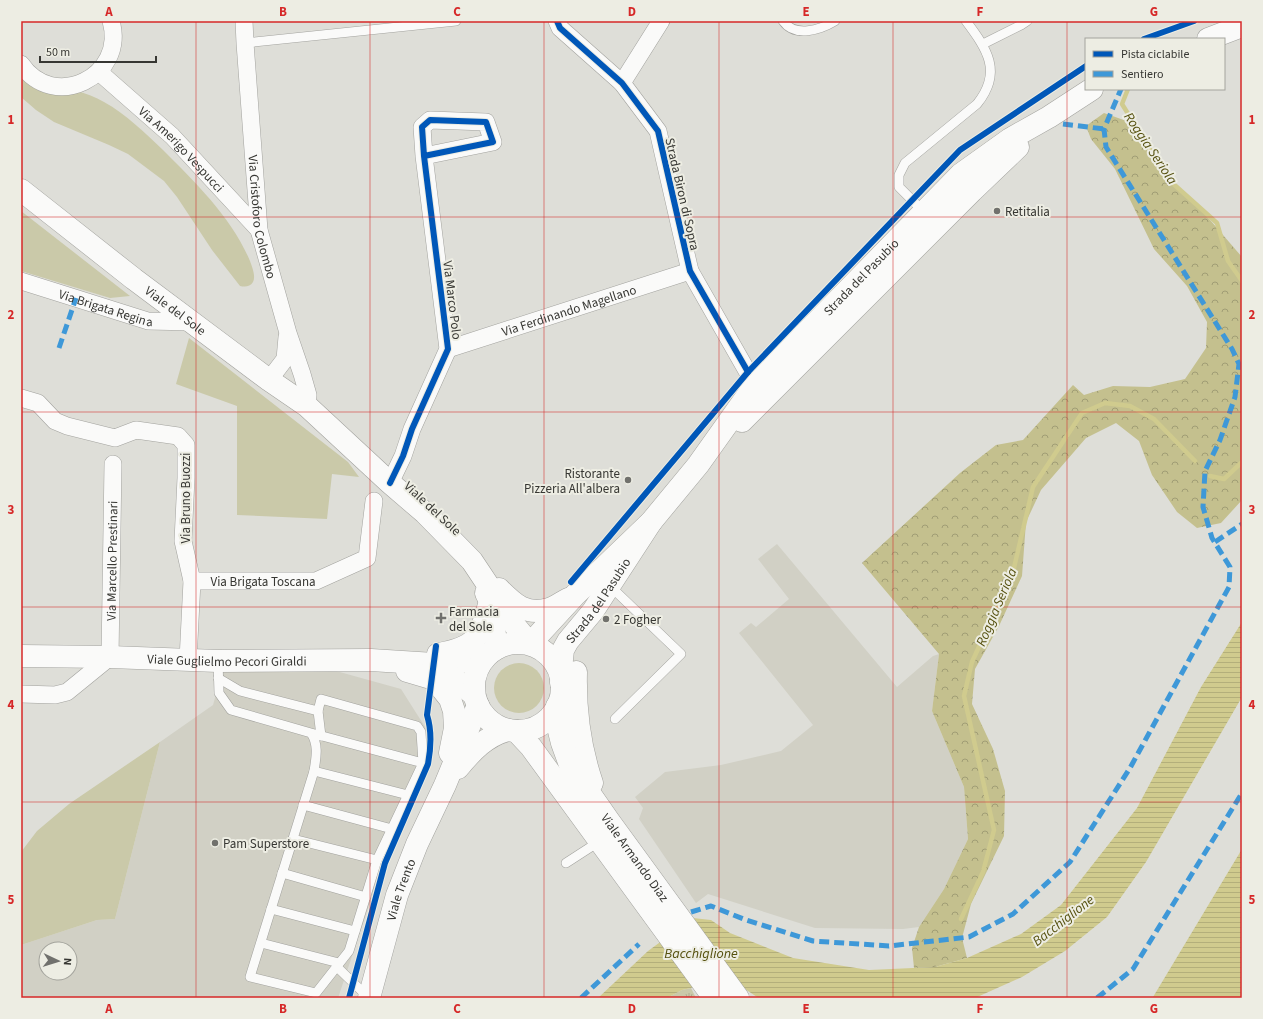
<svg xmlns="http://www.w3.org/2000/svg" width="1263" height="1019" viewBox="0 0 1263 1019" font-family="'Source Sans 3',sans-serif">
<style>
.built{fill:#d1d0c5;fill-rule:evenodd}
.grass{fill:url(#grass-tufts)}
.forest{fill:url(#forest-crowns)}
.green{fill:#cac9a9}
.water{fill:url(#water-rules)}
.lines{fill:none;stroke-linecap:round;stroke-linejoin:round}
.stream{stroke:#d0cb8e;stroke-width:4.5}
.lane-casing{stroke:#a2a29e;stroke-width:10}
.street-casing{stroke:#a2a29e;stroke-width:18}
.secondary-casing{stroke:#a2a29e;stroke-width:23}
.primary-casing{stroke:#a2a29e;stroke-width:23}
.lane{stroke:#fafaf9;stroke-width:9}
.street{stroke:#fafaf9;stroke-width:17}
.secondary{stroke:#fafaf9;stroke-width:22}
.primary{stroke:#fafaf9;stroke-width:22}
.quiet{stroke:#3e98d8;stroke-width:5;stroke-dasharray:10 5;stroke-linecap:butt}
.cycleway-casing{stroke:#edede3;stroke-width:8}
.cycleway{stroke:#0057b8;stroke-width:6}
.grid{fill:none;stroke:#d62828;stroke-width:1;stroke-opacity:0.55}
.poi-dot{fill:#71716d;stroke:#edede3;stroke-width:1.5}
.labels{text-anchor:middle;stroke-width:4;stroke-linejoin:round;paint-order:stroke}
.street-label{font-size:13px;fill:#373733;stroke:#edede3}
.poi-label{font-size:13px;fill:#373733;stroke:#edede3;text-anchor:start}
.water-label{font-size:14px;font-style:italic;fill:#56510f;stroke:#edede3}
.neatline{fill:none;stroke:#d62828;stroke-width:1.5}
.grid-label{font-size:13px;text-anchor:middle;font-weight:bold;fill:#d62828}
</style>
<defs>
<pattern id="grass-tufts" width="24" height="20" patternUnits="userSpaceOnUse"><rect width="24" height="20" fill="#cac9a9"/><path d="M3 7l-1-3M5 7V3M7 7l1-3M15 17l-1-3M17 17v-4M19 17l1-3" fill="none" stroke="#aead92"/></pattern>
<pattern id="forest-crowns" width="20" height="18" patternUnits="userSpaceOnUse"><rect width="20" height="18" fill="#c4c08e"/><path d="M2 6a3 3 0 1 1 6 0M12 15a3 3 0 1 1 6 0" fill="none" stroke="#a09d75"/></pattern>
<pattern id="water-rules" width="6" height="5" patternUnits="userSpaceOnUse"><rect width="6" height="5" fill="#d0cb8e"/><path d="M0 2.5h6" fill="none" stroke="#b3af7b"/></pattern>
</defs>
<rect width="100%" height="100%" fill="#deded8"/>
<!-- built -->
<g class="built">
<path d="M777 544 897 687 933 656 939 654 932 711 964 787 968 839 944 889 919 927 903 929 815 928 708 894 696 903 639 819 643 808 635 797 665 772 721 765 781 751 813 725 739 633 751 623 756 627 789 599 758 559Z"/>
<path d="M223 670 336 671 401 689 427 730 428 758 383 864 338 998H21V945L97 920 115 919 160 742 213 705ZM46 949H70V973H46Z"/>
</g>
<!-- grass -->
<path class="grass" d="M691 988 696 998H667L682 990Z"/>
<!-- forest -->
<path class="forest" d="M1104 113 1135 124 1167 177 1198 206 1242 257V500L1221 523 1197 528 1177 512 1152 475 1139 441 1116 423 1086 438 1041 490 1026 522 1022 576 999 626 975 669 972 704 993 749 1005 791 1004 836 971 904 962 938 967 958 935 967 914 968 912 948 919 927 944 889 968 839 964 787 932 711 939 654 862 563 960 473 996 445 1023 440 1073 385 1084 395 1113 386 1150 387 1185 379 1206 348 1207 322 1187 286 1154 249 1115 169 1091 139 1086 126Z"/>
<!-- green -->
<g class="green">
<path d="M21 76C28 81 39 81 47 83 66 88 87 92 104 102 126 114 145 133 163 150 196 183 232 218 250 261 252 267 256 276 253 282 250 287 245 287 240 286L212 250 177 197 164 181 128 154 109 145 54 122 36 110 21 97Z"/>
<path d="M21 211 130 296 110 298 21 271Z"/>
<path d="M189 338 348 462 359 477 332 474 327 519 237 515V406L176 384Z"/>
<circle cx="519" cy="688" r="25"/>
<path d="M160 742 115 919 97 920 21 945V852L37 831 69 804Z"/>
</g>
<!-- water -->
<g class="water">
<path d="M1242 622V697L1146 862 1107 917 1065 951 1022 977 975 998H761L757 997 730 979 682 990 667 998H598L648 951 693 918 711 920 730 933 793 958 869 970 935 967 967 958 1021 934 1061 905 1137 808 1201 687Z"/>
<path d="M1242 849V998H1151L1153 997Z"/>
</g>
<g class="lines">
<!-- stream -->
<g class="stream">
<path d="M1128 89 1122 104 1169 180 1217 223 1228 261 1242 281"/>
<path d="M1210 476 1224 479 1242 462"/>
<path d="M961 919 983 872 994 830 964 696 972 662 1013 572 1033 487 1082 413 1105 403 1130 406 1154 419 1195 461"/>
</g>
<!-- lane casing -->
<g class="lane-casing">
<g id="lane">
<path d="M783 21C795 38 820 30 835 21"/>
<path d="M245 43 456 21"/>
<path d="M983 44 1021 25 1027 21"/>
<path d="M924 212 899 187V175L905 163 977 104C1003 72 987 49 966 21"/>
<path d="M609 585 681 654 615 719"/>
<path d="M218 661 219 693 231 710 311 733C319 745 316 758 314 771L250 977 316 993 349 951 377 860 423 763 311 733"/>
<path d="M218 678 240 691 318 711 321 699 417 726 421 732 423 763"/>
<path d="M318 711 321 736"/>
<path d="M314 771 408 795"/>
<path d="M303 805 392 829"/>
<path d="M293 839 377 860"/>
<path d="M566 863 600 841"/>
<path d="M282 873 366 897"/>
<path d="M271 909 355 931"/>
<path d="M261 943 339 963"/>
<path d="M337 967 369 998"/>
</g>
</g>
<!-- street casing -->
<g class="street-casing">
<g id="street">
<path id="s1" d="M244 21 245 43 259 230 288 333 302 374 308 395 307 406"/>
<path d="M557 21 560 28 622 83 658 131 690 271 755 385"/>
<path d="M21 64C53 112 127 77 111 21"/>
<path id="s2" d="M99 72 172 136 259 230"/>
<path d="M622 83 661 21"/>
<path id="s3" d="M21 281 148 321 193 322"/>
<path id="s4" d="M448 349 690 271"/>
<path d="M269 380 285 359 287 337"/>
<path d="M21 398 38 403 55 421 67 426 115 438 136 430 178 436 186 445V478L183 541 192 581 188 660"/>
<path d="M390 483 403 456 412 429 448 349 424 156 422 127 430 120 486 122 493 142 424 156"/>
<path id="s5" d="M192 581H316L367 558 374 501"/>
<path id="s6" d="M21 694 55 695 67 692 110 657 113 464"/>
</g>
</g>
<!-- secondary casing -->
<g class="secondary-casing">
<g id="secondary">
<path d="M438 654C477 648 480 637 490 601"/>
<path id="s7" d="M21 656 110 657 218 661 371 660 434 664 474 661 484 658"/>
<path d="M434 664 451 676 474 695"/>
<path d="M407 671 434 679 450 699 454 711 455 728 450 753"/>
<path d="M458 768C472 751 486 736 508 730"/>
<path id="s8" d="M369 998 397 895 417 844 445 785 478 705"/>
</g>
</g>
<!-- primary casing -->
<g class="primary-casing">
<g id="primary">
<path d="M1208 39 1242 26"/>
<path id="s9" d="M21 190 134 279 269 380 307 406 390 483 425 513 472 561 516 627 530 644 575 595 651 522"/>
<path d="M742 421 972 191 1018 147"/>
<path d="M499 589C514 604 526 616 549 609 555 607 562 602 568 599"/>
<path d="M486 593 490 601 497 648"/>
<circle cx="518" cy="687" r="44"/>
<path d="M576 672C575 711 579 745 592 783"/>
<path id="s10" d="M561 683 562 659 563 650 568 641 593 611 651 522 698 465 755 385 961 174 1010 139 1049 117 1092 89"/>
<path id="s11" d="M557 706 558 727 562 743 570 765 609 821 738 998"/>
<path d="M516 731 531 747 714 998"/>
</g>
</g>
<!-- lane -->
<use href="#lane" class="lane"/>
<!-- street -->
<use href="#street" class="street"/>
<!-- secondary -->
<use href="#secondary" class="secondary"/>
<!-- primary -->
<use href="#primary" class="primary"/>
<!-- quiet -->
<g class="quiet">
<path d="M1063 124 1104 129"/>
<path d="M59 348 76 298"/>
<path d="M1215 542 1242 524"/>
<path d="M691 912 711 906 746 920 813 941 889 946 969 937 1013 914 1070 862 1130 768 1229 587 1230 567 1212 538 1203 507 1205 471 1220 440 1235 397 1239 364 1232 349 1106 147 1104 129 1121 89"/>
<path d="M581 998 639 944"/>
<path d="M1097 998 1133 969 1242 793"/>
</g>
<!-- cycleway casing -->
<g class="cycleway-casing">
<g id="cycleway">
<path d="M557 21 560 28 622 83 658 131 690 271 748 372"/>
<path d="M1144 39 1194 21"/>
<path d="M390 483 403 456 412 429 448 349 424 156 422 127 430 120 486 122 493 142 424 156"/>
<path d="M571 582 748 372 960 150 1086 66"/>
<path d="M349 998 385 863 428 764C431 748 432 731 427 715L436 646"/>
</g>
</g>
<!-- cycleway -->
<use href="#cycleway" class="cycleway"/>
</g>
<!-- grid -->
<path class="grid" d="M196 21V998M370 21V998M544 21V998M719 21V998M893 21V998M1067 21V998M21 217H1242M21 412H1242M21 607H1242M21 802H1242"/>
<!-- markers -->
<g class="poi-dot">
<circle cx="997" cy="211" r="4"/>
<circle cx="628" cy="480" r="4"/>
<path d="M439 612h4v4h4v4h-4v4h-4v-4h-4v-4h4z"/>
<circle cx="606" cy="619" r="4"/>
<circle cx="215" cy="843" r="4"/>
</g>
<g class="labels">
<!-- street labels -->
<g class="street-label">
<text dy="5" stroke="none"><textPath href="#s2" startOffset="113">Via Amerigo Vespucci</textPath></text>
<text transform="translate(683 194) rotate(77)" y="5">Strada Biron di Sopra</text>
<text dy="5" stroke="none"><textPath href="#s1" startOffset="197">Via Cristoforo Colombo</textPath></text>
<text dy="5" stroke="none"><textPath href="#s10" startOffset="512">Strada del Pasubio</textPath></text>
<text transform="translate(453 300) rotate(83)" y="5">Via Marco Polo</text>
<text dy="5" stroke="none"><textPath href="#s3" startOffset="89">Via Brigata Regina</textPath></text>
<text dy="5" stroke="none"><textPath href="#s9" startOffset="196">Viale del Sole</textPath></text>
<text dy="5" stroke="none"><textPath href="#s4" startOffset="127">Via Ferdinando Magellano</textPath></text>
<text transform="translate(185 498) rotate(-90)" y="5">Via Bruno Buozzi</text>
<text transform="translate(433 508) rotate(43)" y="5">Viale del Sole</text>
<text dy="5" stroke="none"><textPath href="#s6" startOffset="198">Via Marcello Prestinari</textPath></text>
<text dy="5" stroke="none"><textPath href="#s5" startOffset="71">Via Brigata Toscana</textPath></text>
<text dy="5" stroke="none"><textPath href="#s10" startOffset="94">Strada del Pasubio</textPath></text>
<text dy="5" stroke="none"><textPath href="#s7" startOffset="206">Viale Guglielmo Pecori Giraldi</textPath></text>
<text dy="5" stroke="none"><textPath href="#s11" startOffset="174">Viale Armando Diaz</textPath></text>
<text dy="5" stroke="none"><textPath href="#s8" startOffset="113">Viale Trento</textPath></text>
</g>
<!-- poi labels -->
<g class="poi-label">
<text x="1005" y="216">Retitalia</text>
<text x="620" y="478" text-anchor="end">Ristorante<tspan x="620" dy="15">Pizzeria All'albera</tspan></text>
<text x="449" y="616">Farmacia<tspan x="449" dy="15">del Sole</tspan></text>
<text x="614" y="624">2 Fogher</text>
<text x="223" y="848">Pam Superstore</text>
</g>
<!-- water labels -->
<g class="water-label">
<text transform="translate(1151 148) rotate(56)" y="5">Roggia Seriola</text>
<text transform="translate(996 607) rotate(-67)" y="5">Roggia Seriola</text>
<text transform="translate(1063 920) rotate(-38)" y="5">Bacchiglione</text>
<text x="701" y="958">Bacchiglione</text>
</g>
</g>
<!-- border -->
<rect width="1263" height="1019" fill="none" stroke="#edede3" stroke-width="44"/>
<!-- legend -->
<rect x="1085" y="38" width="140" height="52" fill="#edede3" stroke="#a4a49d"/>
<rect x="1093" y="51" width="20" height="6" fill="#0057b8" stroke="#a4a49d"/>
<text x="1121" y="58" font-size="12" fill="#373733">Pista ciclabile</text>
<rect x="1093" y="71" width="20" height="6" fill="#3e98d8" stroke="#a4a49d"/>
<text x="1121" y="78" font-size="12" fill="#373733">Sentiero</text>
<!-- north arrow -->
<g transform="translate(58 961) rotate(94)"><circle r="19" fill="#edede3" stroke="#a4a49d"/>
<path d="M0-3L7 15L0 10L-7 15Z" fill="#71716d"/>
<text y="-6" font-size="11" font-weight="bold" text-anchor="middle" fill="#373733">N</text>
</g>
<!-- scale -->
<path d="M40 56v6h116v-6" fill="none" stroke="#373733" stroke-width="2"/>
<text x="46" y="56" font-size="12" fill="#373733" stroke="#edede3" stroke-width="3" paint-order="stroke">50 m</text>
<rect x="22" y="22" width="1219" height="975" class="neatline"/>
<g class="grid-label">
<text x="109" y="16">A</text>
<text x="283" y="16">B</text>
<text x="457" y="16">C</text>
<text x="632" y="16">D</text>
<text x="806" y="16">E</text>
<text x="980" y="16">F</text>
<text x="1154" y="16">G</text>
<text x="11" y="124">1</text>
<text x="1252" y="124">1</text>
<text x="11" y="319">2</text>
<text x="1252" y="319">2</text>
<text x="11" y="514">3</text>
<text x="1252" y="514">3</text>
<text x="11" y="709">4</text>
<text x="1252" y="709">4</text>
<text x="11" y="904">5</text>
<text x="1252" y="904">5</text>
<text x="109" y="1013">A</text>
<text x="283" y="1013">B</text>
<text x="457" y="1013">C</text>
<text x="632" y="1013">D</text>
<text x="806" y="1013">E</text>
<text x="980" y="1013">F</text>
<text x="1154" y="1013">G</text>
</g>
</svg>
